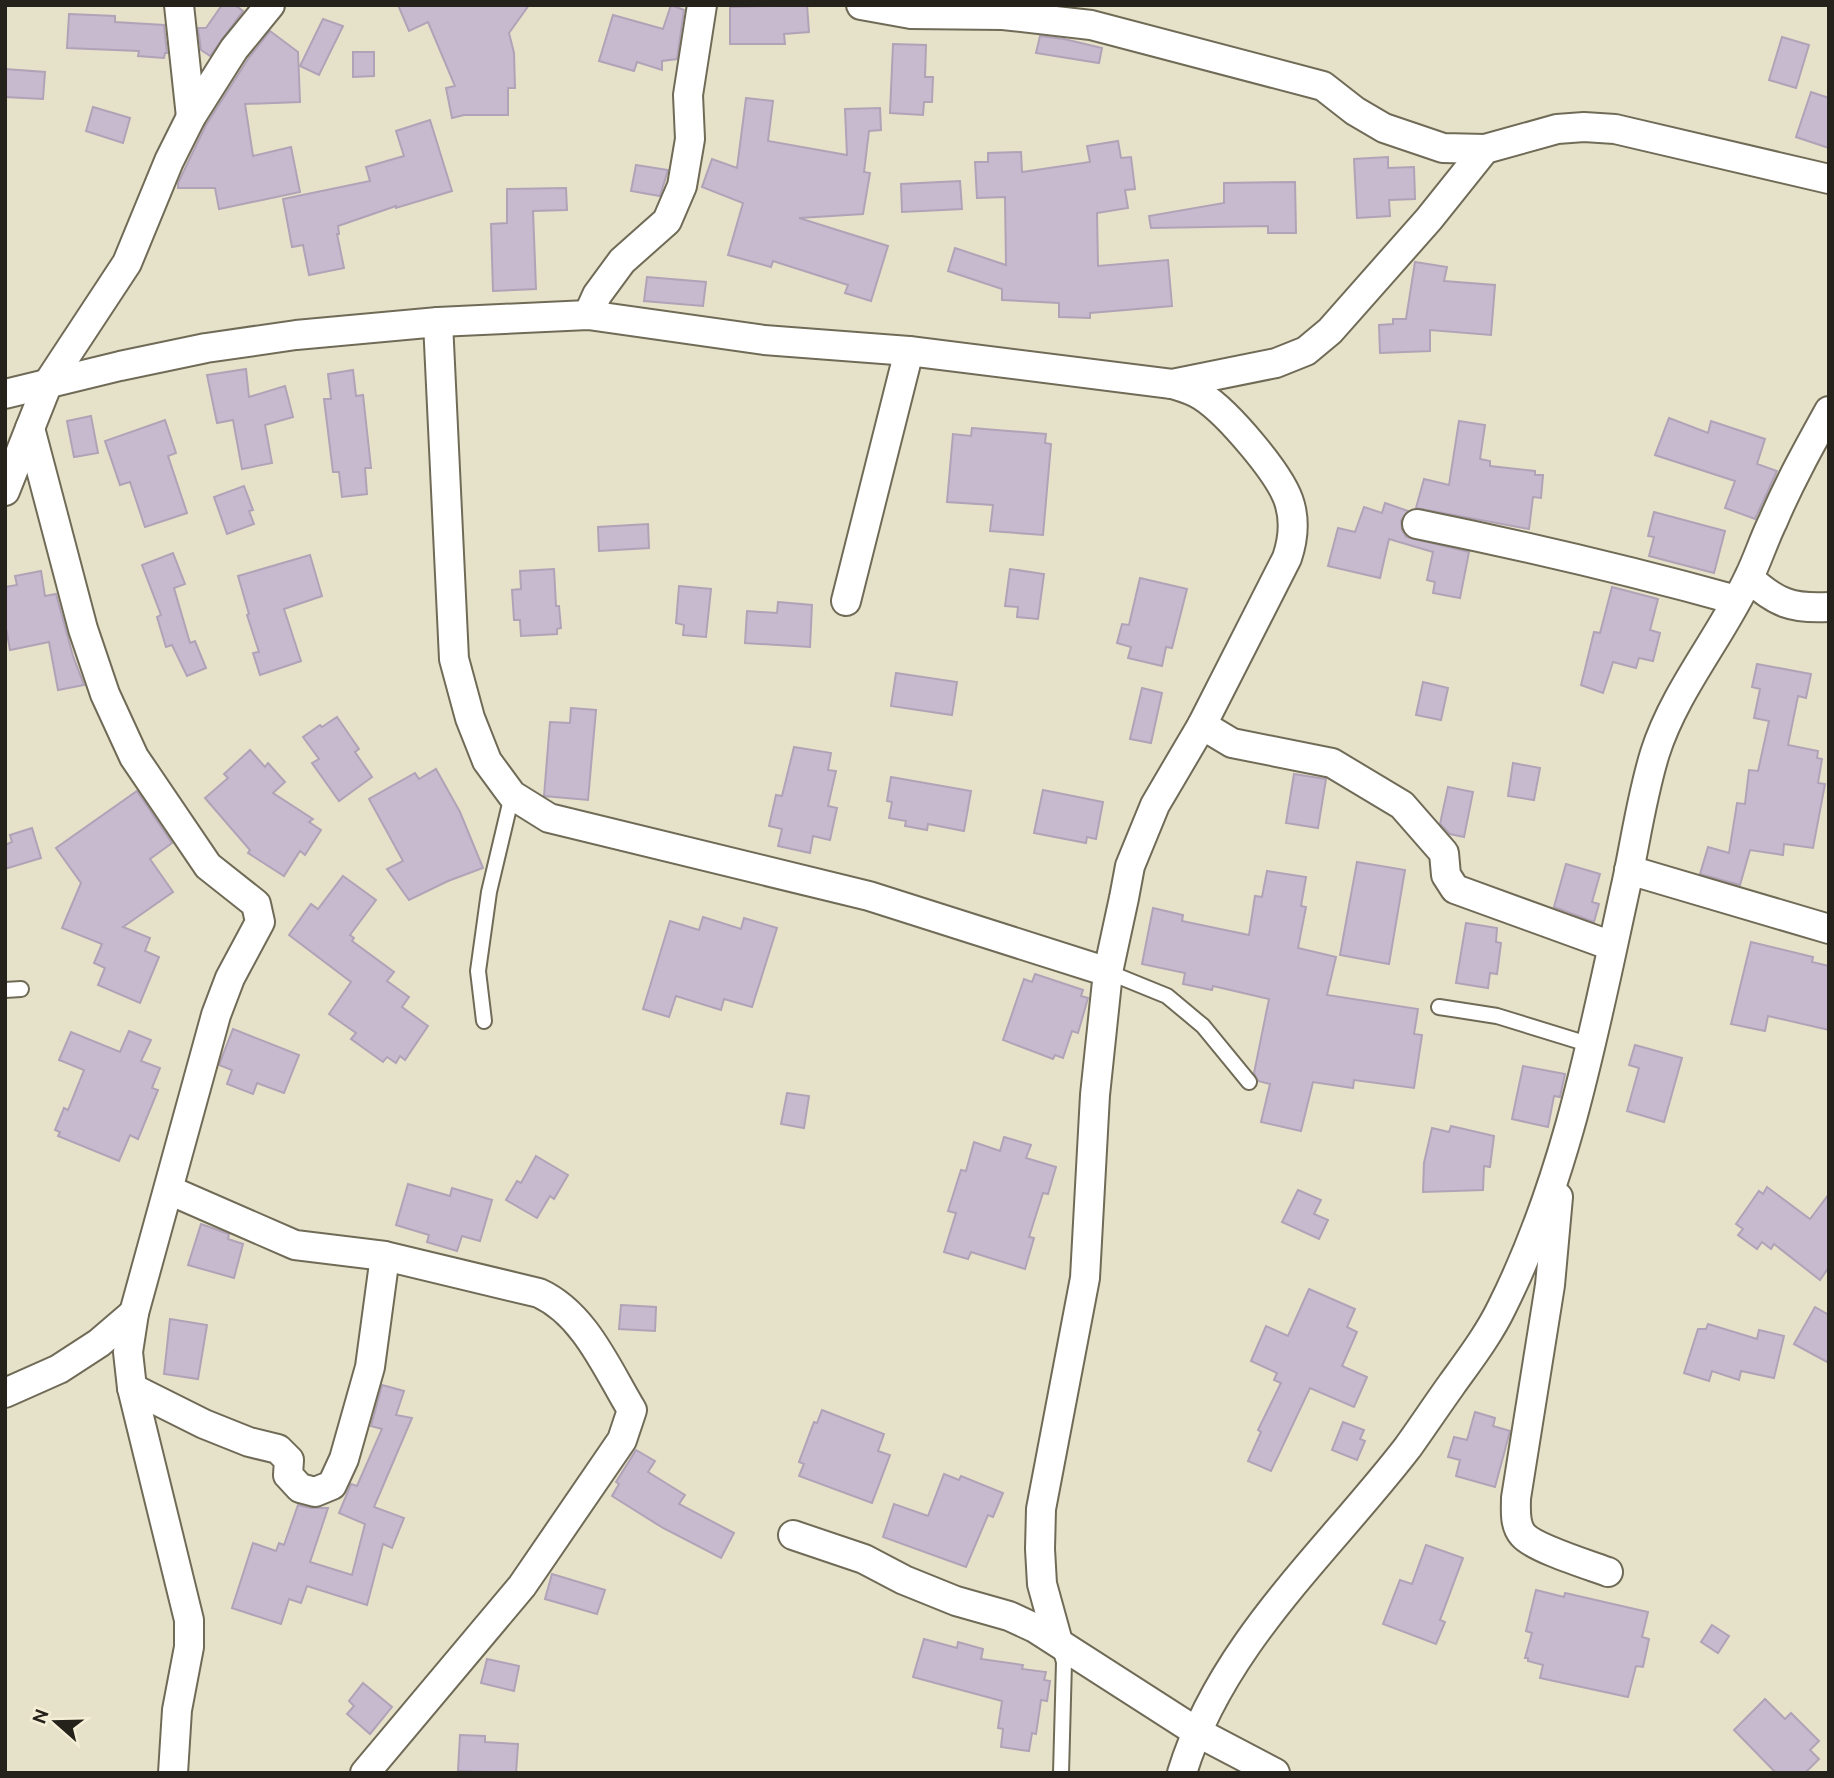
<svg xmlns="http://www.w3.org/2000/svg" width="1834" height="1778" viewBox="0 0 1834 1778" font-family="Ubuntu,sans-serif">
<style>
.building{fill:#c8bace;stroke:#b1a3b7;stroke-width:2}
.lines{fill:none;stroke-linecap:round;stroke-linejoin:round}
.service-casing{stroke:#706b57;stroke-width:18}
.minor-casing{stroke:#706b57;stroke-width:32}
.service{stroke:#fff;stroke-width:14}
.minor{stroke:#fff;stroke-width:28}
</style>
<rect width="100%" height="100%" fill="#e6e1c9"/>
<!-- building -->
<g class="building">
<path d="M222 5H235L243 11 210 56 201 50 198 28H206Z"/>
<path d="M398 5H529L509 33 514 53 515 88H508V115H464L452 118 446 88 455 86 428 22 409 31Z"/>
<path d="M671 5 684 10 677 59 662 61V70L637 62 634 71 599 61 613 15 663 29Z"/>
<path d="M807 5 809 32 784 34 785 44H730V7Z"/>
<path d="M69 14 115 16V22L164 25 167 53H165L164 58 138 56 139 51 67 48Z"/>
<path d="M323 19 343 26 319 75 300 66Z"/>
<path d="M270 31 298 52 300 102 245 104 253 156 291 147 300 192 219 209 215 188H178V183L206 125 248 59Z"/>
<path d="M1040 36 1064 39 1102 48 1099 63 1036 53Z"/>
<path d="M1782 37 1809 45 1796 88 1769 80Z"/>
<path d="M893 44 926 45 925 77H933L932 102H924L923 115 890 113Z"/>
<path d="M353 52H374V76L353 77Z"/>
<path d="M5 69 45 72 43 99 5 97Z"/>
<path d="M1811 92 1829 98V148L1796 137Z"/>
<path d="M746 98 773 101 768 141 847 155 845 109 880 108 881 130 869 131 864 172 870 173 863 214 799 218 888 246 871 301 845 293 848 285 773 261 771 267 728 255 743 203 702 187 712 159 737 168Z"/>
<path d="M93 107 130 118 123 143 86 131Z"/>
<path d="M430 120 452 191 396 208V206L338 226 339 234H337L344 268 309 275 303 245 292 247 283 199 370 181 366 167 404 156 396 131Z"/>
<path d="M1118 141 1121 158 1131 157 1135 189 1125 190 1128 208 1097 213 1098 266 1168 260 1172 306 1090 313V318L1059 317V303L1002 300V289L948 271 955 248 1006 265 1005 197 977 198 975 162H988V153L1021 152 1022 172 1090 162 1087 146Z"/>
<path d="M1388 157V168L1414 167 1415 199 1389 200 1390 216 1357 218 1354 159Z"/>
<path d="M636 165 668 170 660 196 631 191Z"/>
<path d="M960 181 962 209 902 212 901 184Z"/>
<path d="M1295 182 1296 233H1268V226L1151 228 1149 216 1224 203V183Z"/>
<path d="M566 188 567 210 533 211 536 289 493 291 491 224 507 223V189Z"/>
<path d="M1415 262 1447 267 1444 281 1495 285 1491 335 1430 330V351L1380 353 1379 325 1393 324V319H1406Z"/>
<path d="M647 277 706 282 703 306 644 301Z"/>
<path d="M246 369 249 397 285 386 293 417 265 425 272 463 242 469 233 420 217 423 207 375Z"/>
<path d="M353 370 356 396 363 395 371 468H365L367 494 342 497 339 472H333L324 399H331L328 374Z"/>
<path d="M91 416 98 453 74 457 67 421Z"/>
<path d="M1669 418 1708 433 1711 421 1765 439 1757 464 1777 471 1755 519 1725 508 1735 481 1655 455Z"/>
<path d="M165 420 176 453 168 456 187 513 145 527 130 482 120 485 105 441Z"/>
<path d="M1459 421 1485 425 1480 459 1490 461V466L1535 471V475H1543L1541 498 1533 497 1529 529 1416 508 1424 479 1449 485Z"/>
<path d="M972 428 1046 434 1045 443 1051 444 1043 535 990 531 993 505 947 502 953 434 971 436Z"/>
<path d="M244 486 253 510 249 511 254 524 227 534 214 497Z"/>
<path d="M1385 503 1408 511 1401 521 1402 530 1406 537 1469 552 1460 598 1433 593 1435 582 1427 580 1433 552 1389 539 1380 578 1328 566 1338 528 1355 532 1364 507 1382 513Z"/>
<path d="M1654 512 1725 531 1714 573 1649 556 1654 537 1648 536Z"/>
<path d="M648 524 649 548 599 551 598 527Z"/>
<path d="M173 553 185 584 174 588 190 643 195 641 206 668 187 676 172 645 166 647 157 617 161 615 142 565Z"/>
<path d="M310 555 322 596 284 609 301 661 260 675 253 653 259 652 247 615 249 614 238 576Z"/>
<path d="M554 569 556 606H559L561 628 557 629V634L521 636 520 620H514L512 590 521 589 520 571Z"/>
<path d="M1010 569 1044 574 1038 619 1017 617 1018 607 1005 606Z"/>
<path d="M41 571 45 596 56 594 73 656 84 685 58 690 49 642 10 650 5 623V587L17 585 15 576Z"/>
<path d="M1140 578 1187 589 1172 648 1166 647 1162 666 1128 658 1131 647 1117 643 1122 624 1129 625Z"/>
<path d="M679 586 711 589 706 637 683 635 684 625 676 623Z"/>
<path d="M1612 587 1658 599 1650 630 1660 633 1653 661 1639 658 1636 668 1613 662 1603 693 1581 685 1594 632 1600 633Z"/>
<path d="M778 602 812 605 810 647 745 643 747 611 777 613Z"/>
<path d="M1757 664 1811 674 1806 698 1798 696 1788 745 1818 751 1817 758 1822 759 1818 783 1825 784 1813 848 1784 844 1783 855 1750 850 1740 885 1700 874 1708 847 1729 853 1737 803 1745 804 1749 770 1758 771 1769 721 1754 718 1760 689 1752 687Z"/>
<path d="M896 673 957 682 952 715 891 706Z"/>
<path d="M1423 682 1448 688 1441 720 1416 715Z"/>
<path d="M1142 688 1162 693 1151 743 1130 739Z"/>
<path d="M571 708 596 710 588 800 544 796 550 722 570 723Z"/>
<path d="M337 717 359 749 355 752 372 777 339 801 312 763 319 759 303 737 320 725 322 727Z"/>
<path d="M794 747 831 753 828 770 836 771 828 806 837 808 830 840 813 836 810 853 778 846 782 829 769 826 776 795 782 796Z"/>
<path d="M250 750 265 767 268 763 285 782 273 793 313 819 309 822 321 830 305 855 300 851 284 876 248 853 250 850 205 798 228 778 224 774Z"/>
<path d="M1513 763 1540 768 1534 800 1508 796Z"/>
<path d="M436 769 460 812 483 868 448 881 409 900 387 869 403 861 369 799 415 773 419 779Z"/>
<path d="M1294 774 1326 779 1318 828 1286 823Z"/>
<path d="M891 777 971 791 964 831 928 824 927 830 905 826 906 821 889 818 892 802 887 801Z"/>
<path d="M1448 787 1473 792 1464 837 1450 834 1440 824Z"/>
<path d="M1043 790 1103 802 1096 839 1087 837 1086 843 1034 833Z"/>
<path d="M137 791 172 843 150 859 173 892 123 927 150 938 145 951 159 957 140 1003 98 985 105 968 94 963 102 944 62 928 81 883 56 848Z"/>
<path d="M32 828 41 858 5 869V845L12 842 10 835Z"/>
<path d="M1357 862 1405 870 1389 964 1340 955Z"/>
<path d="M1566 864 1600 874 1592 902 1599 904 1594 922 1554 907Z"/>
<path d="M1267 871 1306 877 1301 906 1306 907 1298 948 1336 957 1327 995 1418 1009 1414 1034 1422 1035 1414 1088 1354 1080 1353 1088 1313 1082 1301 1131 1261 1122 1270 1084 1258 1081 1254 1073 1269 999 1213 986 1212 990 1183 984 1185 973 1142 964 1153 908 1183 915 1182 921 1249 935 1255 896 1262 897Z"/>
<path d="M343 876 376 900 350 935 354 938 352 941 394 972 387 981 409 997 402 1007 428 1026 405 1060 400 1056 396 1063 387 1057 383 1062 351 1039 356 1033 329 1014 351 982 289 935 311 904 318 909Z"/>
<path d="M703 917 741 929 744 918 777 928 752 1007 724 999 721 1010 676 996 669 1017 643 1009 670 921 699 930Z"/>
<path d="M1466 923 1497 928 1496 942 1501 943 1497 974 1490 973 1488 988 1456 983Z"/>
<path d="M1751 942 1813 957 1812 962 1829 966V1030L1768 1016 1765 1031 1731 1024Z"/>
<path d="M1035 974 1083 990 1081 996 1088 998 1078 1033 1072 1031 1063 1058 1055 1055 1053 1059 1003 1040 1024 979 1032 982Z"/>
<path d="M233 1029 299 1055 284 1093 257 1083 253 1094 227 1084 232 1070 219 1065Z"/>
<path d="M129 1031 151 1040 141 1061 160 1068 152 1088 158 1090 138 1139 130 1135 119 1161 58 1136 60 1132 55 1130 64 1108 68 1110 84 1070 59 1060 71 1032 120 1052Z"/>
<path d="M1635 1045 1682 1058 1664 1122 1627 1111 1639 1068 1629 1065Z"/>
<path d="M1523 1066 1565 1074 1560 1097 1554 1096 1548 1127 1512 1119Z"/>
<path d="M787 1093 809 1096 804 1128 781 1124Z"/>
<path d="M1451 1126 1494 1136 1490 1167 1484 1166 1483 1190 1423 1192 1424 1163 1432 1128 1449 1132Z"/>
<path d="M1004 1137 1031 1145 1026 1158 1056 1167 1048 1194 1043 1193 1029 1237 1034 1238 1025 1269 971 1252 968 1259 944 1252 956 1213 948 1211 961 1170 966 1171 974 1142 1000 1151Z"/>
<path d="M536 1156 568 1175 554 1199 550 1196 537 1218 506 1200 517 1181 521 1183Z"/>
<path d="M408 1184 450 1196 452 1188 492 1200 480 1241 462 1236 457 1251 427 1242 429 1235 396 1225Z"/>
<path d="M1767 1187 1810 1219 1829 1194V1267L1820 1280 1774 1244 1771 1249 1762 1242 1757 1249 1738 1235 1743 1229 1736 1224 1759 1191 1763 1194Z"/>
<path d="M1298 1190 1321 1200 1314 1214 1328 1220 1319 1239 1282 1222Z"/>
<path d="M201 1224 229 1234 228 1239 243 1244 234 1278 188 1265Z"/>
<path d="M1309 1289 1355 1309 1347 1327 1357 1332 1342 1366 1367 1377 1354 1407 1310 1388 1271 1471 1248 1461 1261 1432 1258 1430 1281 1383 1274 1380 1277 1373 1251 1361 1266 1326 1288 1336Z"/>
<path d="M621 1305 656 1307 655 1331 619 1329Z"/>
<path d="M1815 1307 1829 1315V1363L1794 1344Z"/>
<path d="M170 1319 207 1325 198 1379 164 1374Z"/>
<path d="M1708 1324 1757 1339 1759 1330 1784 1336 1774 1378 1741 1371 1739 1380 1712 1371 1709 1381 1684 1373 1698 1329H1706Z"/>
<path d="M382 1385 404 1391 396 1415 412 1418 374 1507 404 1518 392 1548 383 1544 367 1605 307 1586 301 1603 289 1599 281 1624 232 1608 253 1543 276 1551 279 1543 284 1545 298 1505 311 1508H328L310 1562 352 1575 365 1524 339 1513 351 1484 357 1486 382 1429 371 1426Z"/>
<path d="M822 1410 884 1434 878 1451 890 1455 872 1503 799 1476 804 1464 799 1462 814 1422 817 1423Z"/>
<path d="M1475 1412 1495 1418 1493 1426 1510 1431 1495 1487 1456 1476 1460 1460 1448 1457 1454 1437 1467 1440Z"/>
<path d="M1343 1422 1364 1430 1360 1439 1365 1441 1357 1460 1332 1450Z"/>
<path d="M636 1450 655 1461 648 1472 685 1495 679 1504 734 1533 721 1558 663 1528 612 1496 619 1484 616 1482Z"/>
<path d="M944 1474 959 1480 961 1476 1003 1493 993 1517 988 1515 966 1567 883 1537 894 1504 928 1516Z"/>
<path d="M1426 1545 1463 1558 1440 1620 1445 1622 1436 1644 1383 1624 1400 1580 1412 1584Z"/>
<path d="M552 1574 605 1590 597 1614 545 1599Z"/>
<path d="M1536 1590 1564 1597 1565 1593 1648 1612 1642 1637 1649 1639 1643 1667 1636 1666 1628 1697 1540 1678 1543 1665 1528 1661V1658H1525L1532 1633 1526 1631Z"/>
<path d="M1712 1625 1729 1636 1718 1653 1701 1642Z"/>
<path d="M924 1639 957 1648 958 1642 983 1649 981 1659 1023 1665 1022 1669 1046 1672 1044 1680 1050 1681 1047 1701 1041 1700 1036 1734 1032 1733 1029 1751 1001 1747 1003 1729 998 1728 1002 1701 913 1677Z"/>
<path d="M487 1659 519 1666 514 1691 481 1683Z"/>
<path d="M363 1683 392 1707 370 1734 347 1714 354 1706 349 1701Z"/>
<path d="M1765 1699 1785 1719 1791 1713 1819 1741 1810 1750 1819 1759 1805 1773H1776L1734 1730Z"/>
<path d="M460 1735 485 1736V1742L518 1744 516 1773 458 1771Z"/>
</g>
<g class="lines">
<!-- service casing -->
<g class="service-casing">
<g id="service">
<path d="M1108 972 1167 996 1203 1026 1249 1082"/>
<path d="M5 990 21 989"/>
<path d="M1439 1007 1497 1016 1591 1045"/>
<path d="M484 1021 478 971 489 892 512 795"/>
<path d="M1059 1645 1064 1662 1061 1773"/>
</g>
</g>
<!-- minor casing -->
<g class="minor-casing">
<g id="minor">
<path d="M179 5 191 117"/>
<path d="M861 5 911 14 1003 15 1091 25 1323 86 1355 111 1384 128 1443 148 1485 149"/>
<path d="M588 315 597 295 622 261 667 221 682 186 690 139 688 95 702 5"/>
<path d="M438 322 454 659 470 718 487 761 512 795 549 818 869 896 1108 972"/>
<path d="M5 394 120 366 206 348 296 335 438 322 588 315 764 340 909 351 1172 384 1276 363 1306 351 1330 331 1429 219 1485 149 1557 129 1584 127 1615 129 1829 179"/>
<path d="M30 428 83 629 105 694 134 757 208 866 256 904 260 922 230 978 216 1015 134 1313 128 1352 132 1388 189 1620V1647L177 1710 173 1773"/>
<path d="M5 491 48 383 127 263 169 161 191 117 234 49 270 5"/>
<path d="M1417 524C1525 546 1631 571 1736 600"/>
<path d="M1749 578C1776 603 1792 609 1829 607"/>
<path d="M846 601 909 351"/>
<path d="M1202 725 1232 743 1332 763 1402 805 1444 853 1446 875 1455 889 1612 946"/>
<path d="M1629 870 1829 929"/>
<path d="M169 1190 295 1245 385 1256 539 1293C585 1314 607 1369 632 1410L622 1440 522 1586 365 1773"/>
<path d="M1558 1197 1550 1285 1516 1498C1516 1510 1514 1525 1523 1535 1534 1548 1589 1565 1608 1572"/>
<path d="M132 1388 204 1424 249 1442 278 1449 289 1460 288 1475 300 1488 315 1492 332 1485 344 1459 370 1367 385 1256"/>
<path d="M5 1393 59 1369 99 1343 134 1313"/>
<path d="M793 1535 864 1559 904 1580 956 1601 1009 1616 1035 1628 1197 1732 1275 1773"/>
<path d="M1058 1642 1042 1584 1040 1549 1041 1509 1085 1278 1095 1095 1108 972 1124 898 1130 866 1155 805 1202 725 1287 558C1293 540 1295 523 1290 505 1283 476 1227 412 1202 396 1193 390 1182 387 1172 384"/>
<path d="M1182 1773C1221 1644 1328 1551 1408 1447 1423 1426 1437 1405 1452 1384 1470 1359 1489 1334 1502 1307 1569 1173 1595 1025 1627 881 1636 838 1642 795 1655 753 1675 690 1721 637 1749 577 1758 559 1764 539 1773 521 1789 483 1809 447 1829 411"/>
</g>
</g>
<!-- service -->
<use href="#service" class="service"/>
<!-- minor -->
<use href="#minor" class="minor"/>
</g>
<!-- border -->
<rect width="1834" height="1778" fill="none" stroke="#24221a" stroke-width="14"/>
<!-- north arrow -->
<g transform="translate(56 1722) rotate(290)" stroke="#f4eed6" stroke-width="5" paint-order="stroke">
<path d="M0-5L12 26L0 18L-12 26Z" fill="#24221a"/>
<text y="-10" font-size="19" font-weight="bold" text-anchor="middle" fill="#24221a">N</text>
</g>
</svg>
